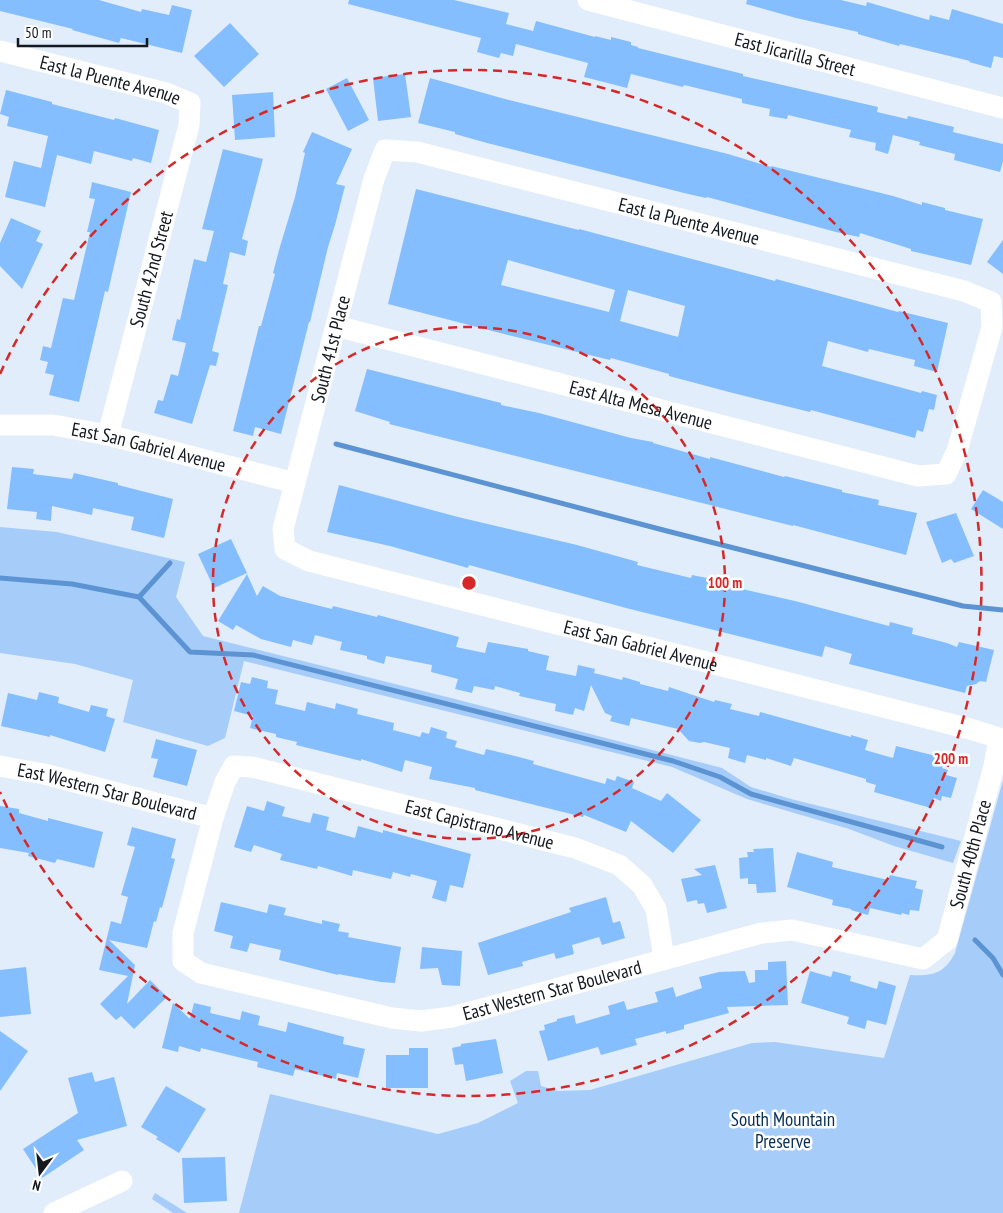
<svg xmlns="http://www.w3.org/2000/svg" width="1003" height="1213" viewBox="0 0 1003 1213" font-family="'PT Sans Narrow',sans-serif">
<style>
.green{fill:#a6ccf9}
.lines{fill:none;stroke-linecap:round;stroke-linejoin:round}
.stream{stroke:#5c93d2;stroke-width:5}
.building{fill:#85beff;fill-rule:evenodd}
.minor{stroke:#fff;stroke-width:21}
.ring{fill:none;stroke:#d62828;stroke-width:2.5;stroke-dasharray:9 6}
.labels{text-anchor:middle;stroke-width:5;stroke-linejoin:round;paint-order:stroke}
.street-label{font-size:19px;fill:#14191f;stroke:#fff}
.park-label{font-size:19px;fill:#062f58;stroke:#fff}
.centre{fill:#d62828;stroke:#fff;stroke-width:2.5}
.ring-label{font-size:15px;text-anchor:middle;font-weight:bold;fill:#d62828;stroke:#fff;stroke-width:5;stroke-linejoin:round;paint-order:stroke}
</style>
<rect width="100%" height="100%" fill="#e1edfb"/>
<!-- green -->
<g class="green">
<path d="M0 527 57 532 185 562 176 597 203 636 451 698 722 768 751 787 791 799 961 841 953 863 894 846 849 829 747 799 672 767 244 661 225 738 208 746 123 722 133 680 75 664 0 653Z"/>
<path d="M1003 780V1213H239L270 1094 438 1134 478 1123 518 1103 510 1081 526 1071H538L541 1086 558 1091 590 1090 752 1043 775 1042 884 1058 910 975C933 976 944 974 955 953Z"/>
<path d="M155 1193 187 1213H173L152 1199Z"/>
</g>
<g class="lines">
<!-- stream -->
<g class="stream">
<path d="M336 444 667 531 963 606 1003 610"/>
<path d="M0 578 72 584 139 597 190 652 253 655 673 761 720 777 751 794 942 847"/>
<path d="M139 597 170 563"/>
<path d="M975 940 993 958 1003 975"/>
</g>
</g>
<!-- building -->
<g class="building">
<path d="M0 0H99L141 12 142 9 169 15 172 5 192 10 182 53 121 38 119 43 72 30 73 29 0 11Z"/>
<path d="M349 0H454L509 13 506 24 533 31 536 21 595 37V36L611 40V37L631 42V45L638 47V48L743 74V76L878 107 877 112 907 119 908 116 954 127 953 132 1003 144V161L1000 172 954 160 955 154 919 145 920 142 893 135 888 154 875 150 876 143 849 137 851 130 788 115 787 119 769 116 770 109 742 103V99L684 85 683 87 631 74 627 88 584 77 588 63 516 44 513 56 501 53 499 58 477 52 481 38 348 4Z"/>
<path d="M747 0H841L866 6 867 2 929 20 930 15 949 20 952 9 1003 24V58L994 56 991 68 969 62 970 61 900 44 899 46 858 34V32L796 18 746 4Z"/>
<path d="M230 23 259 54 224 87 194 56Z"/>
<path d="M405 74 411 117 378 121 373 78Z"/>
<path d="M347 78 369 120 348 131 326 89Z"/>
<path d="M430 78 505 99 728 154 771 167V166L893 196 922 205V202L945 208V210L983 219 971 265 911 251V249L860 233 859 237 836 232 707 197 706 198 684 193 487 143 455 134V132L418 123Z"/>
<path d="M6 90 52 102V104L114 120 115 118 159 130 151 163 133 158 132 161 94 151 91 164 57 155 45 207 5 197 14 161 41 168 48 136 7 126 9 117 0 114Z"/>
<path d="M273 92 275 137 235 140 232 95Z"/>
<path d="M312 132 352 149 336 184 345 186 335 225 328 247 310 322H309L281 434 255 427 253 436 233 431 259 326H261L275 274 273 273 279 250 295 197 305 153 303 152Z"/>
<path d="M223 149 263 159 242 239 248 241 245 256 230 252 223 284 228 285 212 351 219 353 216 366 210 365 192 424 154 413 158 400 163 401 171 374 178 376 186 343 172 340 177 319 180 320 194 259 206 262 214 231 202 229Z"/>
<path d="M92 182 131 192 108 292 105 291 79 402 49 395 54 375 45 373 48 362 40 360 43 346 51 348 63 298 74 300 90 232H87L95 199 89 198Z"/>
<path d="M416 189 579 230V229L775 281 776 279 898 312 899 311 948 323 937 372 914 366 915 360 869 349 868 352 828 341 822 366 921 393 922 391 937 395 934 410 929 409 923 432 917 430 915 438 811 410 810 412 729 392 669 376V374L611 358 610 360 504 334 388 304ZM508 260 615 290 609 312 501 285ZM628 290 685 306 678 337 620 321Z"/>
<path d="M11 218 41 231 36 241 43 244 22 289 0 266V243Z"/>
<path d="M1003 240V274L987 262Z"/>
<path d="M367 369 501 403V405L539 413 631 438 653 442V443L710 459V457L784 477 785 476 842 490V492L879 500 878 505 917 513 906 555 793 525V526L389 424 390 422 355 411Z"/>
<path d="M12 467 34 469 33 474 72 479 74 473 118 483V485L173 499 164 538 131 530 134 517 93 508 92 515 52 506 51 521 36 519 37 512 7 509Z"/>
<path d="M339 485 458 517 577 545 638 562 637 565 691 578 692 575 717 580 716 583 795 601 889 626 890 622 913 628 912 634 947 643 957 647 959 642 994 650 986 682 980 681 976 684 967 686 965 693 849 664 852 654 825 646 822 657 626 608 469 565 468 568 390 546 327 532Z"/>
<path d="M983 490 1003 502V529L971 509Z"/>
<path d="M956 513 974 556 954 563 951 559 942 563 926 522Z"/>
<path d="M231 539 247 573 214 588 198 554Z"/>
<path d="M247 574 257 596 263 586 280 596 332 609 333 606 377 617 378 615 459 637 456 647 485 653 488 642 528 649V651L549 656 546 670 576 676 578 665 595 669 594 673 622 680 623 677 640 682V684L668 691 669 687 714 702 715 700 732 704 730 709 759 716 760 712 851 737V735L868 740 865 750 893 758 896 746 944 758 942 768 948 770 946 775 957 778 951 798 942 796 941 801 934 798 931 808 874 792 876 785 866 782V779L794 758 791 766 766 758V760L747 755 745 763 728 758 730 748 704 742 700 743 689 741 678 729 631 718 629 726 610 721 612 716 605 713 591 685 584 711 575 708 573 715 555 711 556 704 519 696 520 693 495 686 494 690 474 686 472 693 455 689 458 679 431 672 432 665 386 656 384 664 367 659V656L340 650 342 642 315 635 312 645 293 640 291 647 261 639 236 625 233 630 218 621Z"/>
<path d="M252 677 268 681 267 688 278 690 275 704 305 711 307 702 335 709 336 703 358 709 357 714 394 723 393 730 420 737 422 732 429 734 431 727 447 732 446 738 457 741 455 747 484 755 486 749 515 756 534 761 533 764 605 784 607 778 615 781 617 776 634 782 632 788 661 801 667 793 701 820 673 853 631 821 626 832 584 815 583 817 475 790V788L429 779 432 767 405 760 402 772 361 759V761L296 745 297 742 276 737V734L250 728 253 716 234 711 241 682 250 684Z"/>
<path d="M39 692 59 697 58 703 89 712 91 705 108 709 106 716 115 719 105 752 50 735V737L1 726 8 693 37 700Z"/>
<path d="M156 739 197 750 187 786 153 777 158 759 151 758Z"/>
<path d="M267 801 285 807 282 816 310 823 313 813 329 817 326 830 355 838 358 826 383 833V830L471 854 463 888 450 885 446 902 432 898 437 881 411 874 410 877 393 872 391 879 353 870 352 876 318 866 317 869 280 860 282 854 254 845 251 852 234 847 247 806 264 811Z"/>
<path d="M0 806 19 809V813L48 821V818L103 832 94 868 57 859 55 863 28 856 29 853 0 848Z"/>
<path d="M132 827 176 839 171 858 175 859 162 908 160 907 156 922 154 921 147 948 109 940 135 965 127 1004 150 980 167 997 134 1029 121 1016 116 1020 100 1004 128 976 99 970 111 921 121 924 128 897 121 895 135 847 127 845Z"/>
<path d="M773 848 776 892 757 893 756 884H748V878L740 879 739 858 748 857 747 852H754L753 849Z"/>
<path d="M797 852 833 862 832 867 888 880 890 875 917 881 915 888 923 890 919 911 910 910 909 915 902 913 901 915 870 908 868 915 851 910V909L832 905 833 900 787 887Z"/>
<path d="M715 865 727 908 707 913 704 903 698 904 697 900 687 902 681 879 702 875 694 869Z"/>
<path d="M606 897 613 923 620 921 625 938 602 945 599 937 572 945 574 954 556 959 554 953 522 962 523 966 488 975 478 943 571 912 569 908Z"/>
<path d="M221 902 267 913 269 904 286 908 284 915 322 924V920L340 924 338 931 349 933 348 937 401 947 395 983 381 982 338 974V975L279 960 281 950 250 943 247 952 230 948 233 936 214 931Z"/>
<path d="M422 947 462 951 460 986 442 985 438 968 420 969Z"/>
<path d="M786 961 788 1005 727 1007 729 1013 684 1025V1029L666 1034V1031L635 1039 637 1045 601 1055 598 1047 548 1061 539 1031 545 1030 544 1025 557 1021V1019L574 1015 576 1024 610 1014 608 1006 624 1001 627 1010 658 1002 655 992 673 987 676 997 702 988 699 977 719 972 745 971 749 983 755 982V970H768V962Z"/>
<path d="M26 967 31 1014 0 1017V970Z"/>
<path d="M810 971 831 977 833 971 851 976 850 981 877 989 879 981 896 986 886 1025 867 1020 865 1029 847 1024 849 1017 801 1003Z"/>
<path d="M173 1003 190 1019 194 1003 211 1007 210 1013 240 1020 242 1011 260 1016 258 1025 286 1032 288 1022 344 1037 343 1044 365 1049 358 1078 337 1073 336 1079 295 1069 293 1076 257 1067 258 1062 201 1048 200 1052 179 1046 178 1052 162 1048Z"/>
<path d="M0 1031 28 1051 0 1091Z"/>
<path d="M496 1039 503 1073 466 1081 463 1064 455 1065 452 1048 461 1046V1044Z"/>
<path d="M409 1048H428V1088H386V1055H409Z"/>
<path d="M92 1072 95 1082 114 1077 127 1126 77 1140 84 1150 42 1178 23 1149 78 1113 68 1078Z"/>
<path d="M166 1086 206 1109 179 1153 156 1139 158 1137 141 1127Z"/>
<path d="M225 1157 227 1201 184 1203 182 1158Z"/>
</g>
<g class="lines">
<!-- minor -->
<g class="minor">
<path id="s1" d="M588 0 1003 108"/>
<path id="s2" d="M0 51 166 93 190 103 189 125 108 435"/>
<path id="s3" d="M336 326 918 476 946 474 957 451 992 327 991 302 964 291 417 152 385 150 374 179 283 529 285 549 309 561 970 729 999 738 994 766 947 940 923 959 792 930 762 933 452 1017 421 1021 392 1018 201 973 183 961V933L213 818 225 782 234 766 252 767 575 848 619 865 642 885 656 909 664 958"/>
<path id="s4" d="M0 425H53L108 435 295 483"/>
<path id="s5" d="M0 766 44 774 213 818"/>
<path d="M54 1213 122 1181"/>
</g>
</g>
<!-- distance rings -->
<g class="ring">
<circle cx="469" cy="583" r="256"/>
<path d="M0 374A513 513 0 1 1 0 792"/>
</g>
<g class="labels">
<!-- street labels -->
<g class="street-label">
<text dy="7" stroke="none"><textPath href="#s1" startOffset="214">East Jicarilla Street</textPath></text>
<text dy="7" stroke="none"><textPath href="#s2" startOffset="114">East la Puente Avenue</textPath></text>
<text transform="translate(689 221) rotate(14)" y="7">East la Puente Avenue</text>
<text transform="translate(151 269) rotate(-75)" y="7">South 42nd Street</text>
<text transform="translate(330 349) rotate(-76)" y="7">South 41st Place</text>
<text dy="7" stroke="none"><textPath href="#s3" startOffset="315">East Alta Mesa Avenue</textPath></text>
<text dy="7" stroke="none"><textPath href="#s4" startOffset="151">East San Gabriel Avenue</textPath></text>
<text dy="7" stroke="none"><textPath href="#s3" startOffset="2216">East San Gabriel Avenue</textPath></text>
<text dy="7" stroke="none"><textPath href="#s5" startOffset="110">East Western Star Boulevard</textPath></text>
<text dy="7" stroke="none"><textPath href="#s3" startOffset="4045">East Capistrano Avenue</textPath></text>
<text transform="translate(970 854) rotate(-75)" y="7">South 40th Place</text>
<text transform="translate(552 990) rotate(-15)" y="7">East Western Star Boulevard</text>
</g>
<!-- park labels -->
<g class="park-label">
<text x="783" y="1126">South Mountain<tspan x="783" dy="22">Preserve</tspan></text>
</g>
</g>
<circle cx="469" cy="583" r="8" class="centre"/>
<g class="ring-label">
<text x="725" y="588">100 m</text>
<text x="951" y="764">200 m</text>
</g>
<!-- north arrow -->
<g transform="translate(40 1173) rotate(195)" stroke="#ffffff" stroke-width="4" paint-order="stroke">
<path d="M0-4L9 19L0 12L-9 19Z" fill="#14191f"/>
<text y="-8" font-size="14" font-weight="bold" text-anchor="middle" fill="#14191f">N</text>
</g>
<!-- scale -->
<path d="M18 38v8h129v-8" fill="none" stroke="#14191f" stroke-width="2.5"/>
<text x="25" y="38" font-size="15" fill="#14191f" stroke="#ffffff" stroke-width="4" paint-order="stroke">50 m</text>
</svg>
